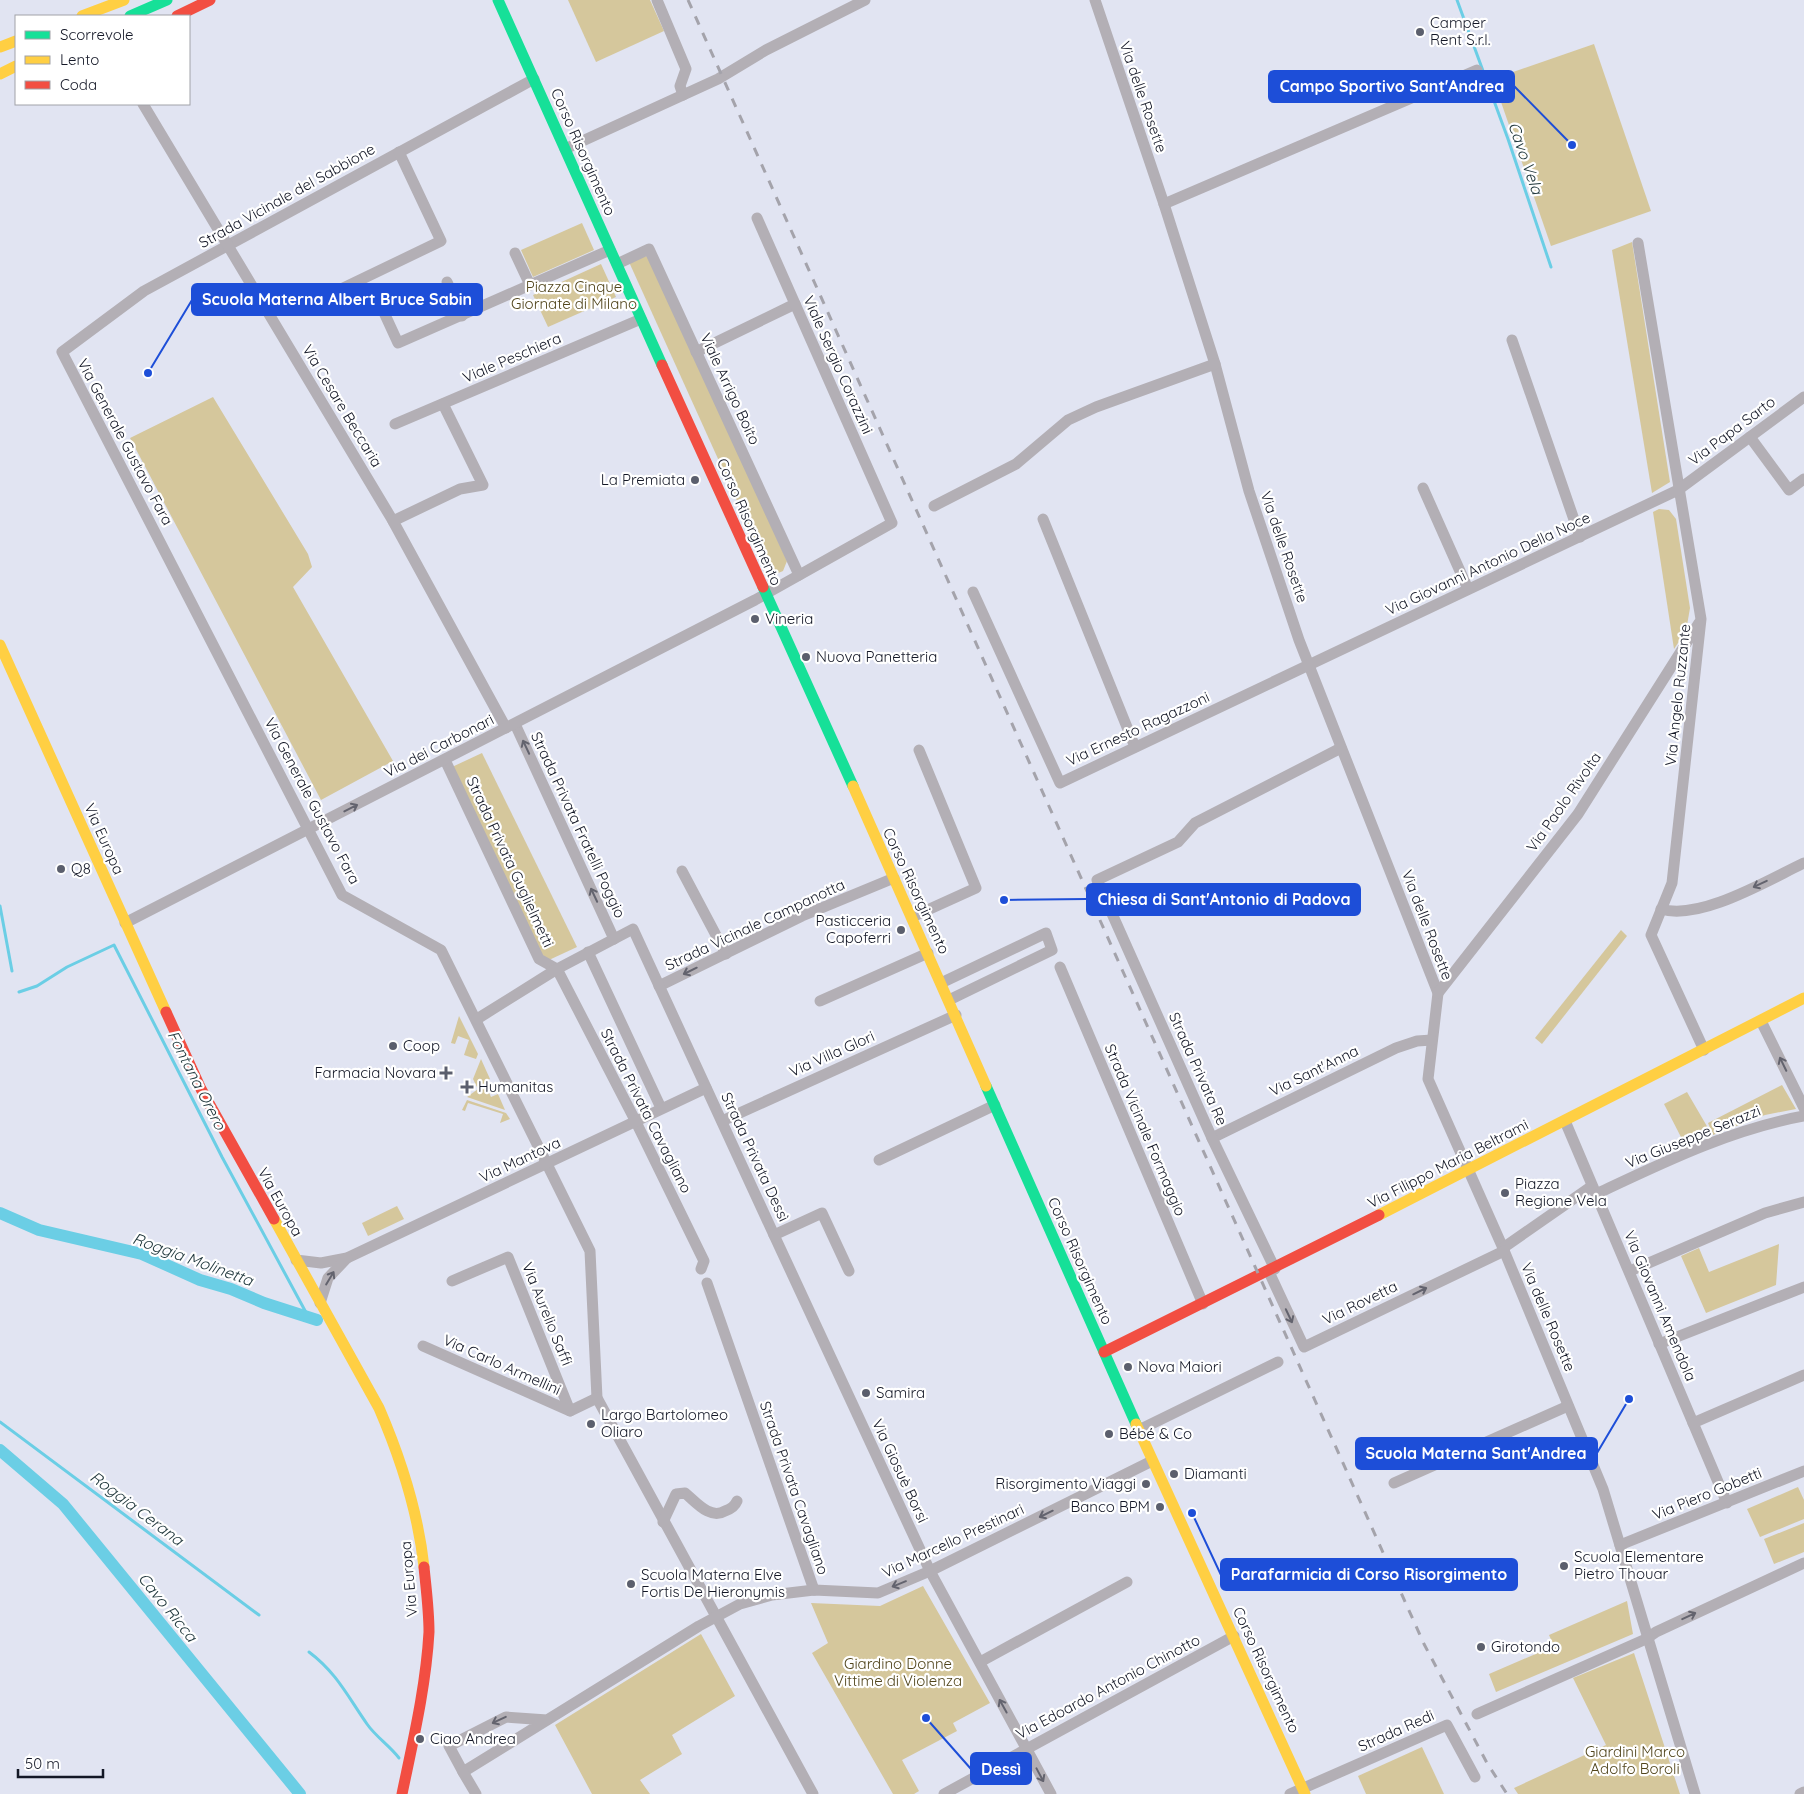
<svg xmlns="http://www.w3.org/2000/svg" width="1804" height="1794" viewBox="0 0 1804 1794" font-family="Quicksand,sans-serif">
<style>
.green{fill:#d5c79c}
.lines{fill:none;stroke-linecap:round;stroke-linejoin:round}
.stream{stroke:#6bcee5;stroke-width:3}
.canal{stroke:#6bcee5;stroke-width:12}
.street{stroke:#b3afb5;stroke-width:11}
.fast{stroke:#16e098;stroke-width:11}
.slow{stroke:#ffcf43;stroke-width:11}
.jam{stroke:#f24e42;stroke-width:11}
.rail{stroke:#a4a3ab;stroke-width:3;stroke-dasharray:9 9;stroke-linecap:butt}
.oneway{stroke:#63636e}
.poi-dot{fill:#5b5f6d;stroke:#fff;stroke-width:2}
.labels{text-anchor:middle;stroke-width:4.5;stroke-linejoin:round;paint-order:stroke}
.poi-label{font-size:15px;fill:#131726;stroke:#fff;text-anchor:start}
.street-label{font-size:15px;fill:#131726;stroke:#fff}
.park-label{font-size:15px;fill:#51451c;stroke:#fff}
.water-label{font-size:16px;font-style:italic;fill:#21383d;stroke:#fff}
.leader{fill:none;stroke:#1d4ed8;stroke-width:2}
.callout-dot{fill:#1d4ed8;stroke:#fff;stroke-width:2}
.callout{fill:#1d4ed8;stroke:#1d4ed8;stroke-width:2}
.callout-label{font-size:16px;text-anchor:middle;font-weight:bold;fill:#fff}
</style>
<rect width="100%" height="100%" fill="#e1e4f2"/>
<!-- green -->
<g class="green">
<path d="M568 0H650L664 31 596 62Z"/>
<path d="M1594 44 1651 211 1551 246 1493 79Z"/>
<path d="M582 223 594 250 533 277 521 250Z"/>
<path d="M1632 242 1670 482 1652 493 1612 250Z"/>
<path d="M650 256 787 561 783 571 771 576 629 262 634 257Z"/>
<path d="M601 264 616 297 548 327 533 295Z"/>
<path d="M213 397 308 554 312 567 293 587 393 761 321 800 130 438Z"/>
<path d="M1659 509 1669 510 1676 519 1690 608 1686 631 1674 649 1653 512Z"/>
<path d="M482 753 577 947 549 960 542 955 452 767Z"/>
<path d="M1621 930 1627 936 1542 1044 1535 1038Z"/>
<path d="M459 1016 478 1054 476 1059 464 1055 469 1040 458 1036 455 1044 451 1043Z"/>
<path d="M481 1059 490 1079 484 1082 491 1097 498 1094 505 1110 467 1097 478 1089 473 1079Z"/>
<path d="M1782 1085 1796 1109 1765 1115 1713 1135 1708 1123Z"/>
<path d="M1687 1092 1708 1128 1683 1141 1664 1104Z"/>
<path d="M467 1100 506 1113 510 1119 500 1123 503 1114 468 1103 465 1111 462 1110Z"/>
<path d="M397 1206 404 1219 368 1236 362 1223Z"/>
<path d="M1779 1244 1776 1285 1706 1313 1681 1256 1699 1248 1709 1272Z"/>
<path d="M1798 1487 1804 1500V1519L1760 1537 1747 1509Z"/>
<path d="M1804 1523V1552L1774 1564 1764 1539Z"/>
<path d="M923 1586 990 1703 953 1723 957 1731 902 1760 919 1791 914 1794H893L812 1653 828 1643 811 1603 880 1606Z"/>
<path d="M1627 1601 1633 1634 1496 1692 1489 1674 1554 1646 1549 1635Z"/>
<path d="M701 1634 735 1696 672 1735 682 1754 640 1780 650 1794H592L555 1725Z"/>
<path d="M1634 1653 1680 1794H1518L1514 1788 1606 1745 1573 1678Z"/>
<path d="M1422 1747 1444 1794H1366L1358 1776Z"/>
</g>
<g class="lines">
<!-- stream -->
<g class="stream">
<path d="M1457 0 1508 139 1551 267"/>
<path d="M0 906 12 971"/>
<path d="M19 992 37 986 67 967 114 945 222 1157 309 1318"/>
<path d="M0 1422 259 1615"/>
<path d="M309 1652C337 1673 348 1697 367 1724 376 1737 389 1745 399 1758"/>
</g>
<!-- canal -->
<g class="canal">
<path d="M0 1213 39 1230 142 1254 200 1280 231 1289 264 1303 317 1320"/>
<path d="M0 1450 63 1504 300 1794"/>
</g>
<!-- street -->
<g class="street">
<path d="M657 0 686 69 680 86 683 95"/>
<path d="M1095 0 1164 204 1215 364 1249 491 1299 640 1438 993 1428 1079 1503 1248 1603 1489 1695 1794"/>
<path d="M534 79 144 291 62 352 342 895 441 950 590 1251 597 1398 813 1794"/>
<path d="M143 104 393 521 506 728"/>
<path d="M565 149 718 79 766 50 865 0"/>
<path d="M1164 204 1477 70"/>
<path d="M1638 243 1701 619 1672 883 1651 935 1704 1050"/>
<path d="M515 253 530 285 610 250"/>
<path d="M617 264 649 249 799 575"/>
<path d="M447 282 462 316"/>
<path d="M335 292 441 241 399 152"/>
<path d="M381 306 398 343 530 285"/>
<path d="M1512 340 1580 537"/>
<path d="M696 352 795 304"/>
<path d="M395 424 641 319"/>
<path d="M1750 437 1789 490 1804 479"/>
<path d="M1423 488 1468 589"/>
<path d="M934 506 1016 464 1068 420 1096 407 1215 364"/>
<path d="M1043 519 1135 747"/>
<path d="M393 521 460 489 483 485 443 404"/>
<path d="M973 592 1060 783 1678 490 1804 397"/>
<path d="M515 724 614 939"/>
<path d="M445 760 539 959 557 969"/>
<path d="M682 871 726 954"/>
<path d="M1661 909C1700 921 1768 880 1804 863"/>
<path d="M912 917 976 888 919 750"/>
<path d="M125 923 755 600 892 523 757 218"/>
<path d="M588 952 661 1108"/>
<path d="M1060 967 1203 1304"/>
<path d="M557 969 635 1120 704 1261 701 1269"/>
<path d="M941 983 1046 933 1052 950 949 1000"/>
<path d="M659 986 802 916 894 878"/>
<path d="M1438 993 1578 814 1699 623"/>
<path d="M820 1001 928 953"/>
<path d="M477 1019 557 969 633 929 774 1235 822 1213 849 1271"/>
<path d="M1761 1021 1804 1108"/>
<path d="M722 1121 956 1015"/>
<path d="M1565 1121 1727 1503"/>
<path d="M1212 1138 1396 1048 1417 1041 1432 1040"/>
<path d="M879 1160 995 1105"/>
<path d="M1596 1194C1662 1163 1731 1129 1804 1116"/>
<path d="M774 1235 930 1571 1051 1794"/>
<path d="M1503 1248 1592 1186"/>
<path d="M296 1260 321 1263 347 1258 706 1088"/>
<path d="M1275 1269 1212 1138 1097 880 1178 842 1195 823 1341 748"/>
<path d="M1630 1271 1765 1213 1804 1202"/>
<path d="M1269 1272 1304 1347 1504 1251"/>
<path d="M452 1281 508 1257 570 1411"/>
<path d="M707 1283 814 1590"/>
<path d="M320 1303 328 1278 347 1258"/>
<path d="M1659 1344 1804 1287"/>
<path d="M423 1346 570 1411 597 1398"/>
<path d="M1693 1423 1804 1375"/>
<path d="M1139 1430 1278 1362"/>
<path d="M1394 1483 1568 1406"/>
<path d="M663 1522 676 1494 685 1493C696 1502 710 1520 725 1511 731 1509 735 1506 737 1501"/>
<path d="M1620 1545 1804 1471"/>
<path d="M980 1662 1127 1582"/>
<path d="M1477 1714 1646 1639 1656 1632 1804 1563"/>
<path d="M547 1720 506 1717 449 1746 463 1772 699 1626 740 1604 772 1595 814 1590 878 1593 930 1571 1152 1461"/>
<path d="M463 1772 476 1794"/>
<path d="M944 1794 1234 1636"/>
<path d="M1290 1794 1447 1725 1475 1777"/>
<path d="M1800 1794 1804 1792"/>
</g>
<!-- fast -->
<g class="fast">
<path d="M498 0 662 365"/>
<path d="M130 16 167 0"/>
<path d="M763 587 853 786"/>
<path d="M986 1086 1136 1424"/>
</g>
<!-- slow -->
<g class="slow">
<path d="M82 16 124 0"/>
<path d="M0 47 16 41"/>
<path d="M0 74 16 66"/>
<path d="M0 645 166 1012"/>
<path d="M853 786 986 1086"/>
<path d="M1379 1215 1804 998"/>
<path d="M274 1219 379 1408C401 1459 418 1511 424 1567"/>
<path d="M1136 1424 1305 1794"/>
</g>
<!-- jam -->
<g class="jam">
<path d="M177 16 210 0"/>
<path d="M662 365 763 587"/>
<path d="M166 1012 201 1089 274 1219"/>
<path d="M1104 1352 1379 1215"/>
<path d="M402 1794C413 1741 426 1686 429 1632 429 1610 426 1588 424 1567"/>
</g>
<!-- rail -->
<path class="rail" d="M688 0 1424 1644 1487 1763 1507 1794"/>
</g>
<!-- one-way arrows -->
<defs><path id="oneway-shaft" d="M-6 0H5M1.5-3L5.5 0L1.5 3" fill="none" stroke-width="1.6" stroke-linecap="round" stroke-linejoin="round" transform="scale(1.25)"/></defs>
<g class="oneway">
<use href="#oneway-shaft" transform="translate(526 747) rotate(-115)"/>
<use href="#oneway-shaft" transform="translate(351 808) rotate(-27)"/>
<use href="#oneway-shaft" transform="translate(1760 884) rotate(155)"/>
<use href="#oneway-shaft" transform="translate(594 895) rotate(-115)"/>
<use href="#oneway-shaft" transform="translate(690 971) rotate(154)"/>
<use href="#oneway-shaft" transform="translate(1783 1064) rotate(-116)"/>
<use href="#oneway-shaft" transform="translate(330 1278) rotate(-59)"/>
<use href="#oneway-shaft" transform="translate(1420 1291) rotate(-26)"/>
<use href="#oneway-shaft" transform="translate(1289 1316) rotate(65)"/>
<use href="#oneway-shaft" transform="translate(1046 1514) rotate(154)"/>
<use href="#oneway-shaft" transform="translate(899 1584) rotate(158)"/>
<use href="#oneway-shaft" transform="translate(1689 1616) rotate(-25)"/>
<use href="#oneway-shaft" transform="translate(1003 1706) rotate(-119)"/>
<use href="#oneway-shaft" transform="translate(499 1720) rotate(155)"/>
<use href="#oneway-shaft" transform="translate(1040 1775) rotate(62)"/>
</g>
<!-- markers -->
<g class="poi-dot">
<circle cx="1420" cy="32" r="5"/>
<circle cx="695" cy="480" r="5"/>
<circle cx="755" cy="619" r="5"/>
<circle cx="806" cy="657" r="5"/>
<circle cx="61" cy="869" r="5"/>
<circle cx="901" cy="930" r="5"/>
<circle cx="393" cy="1046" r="5"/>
<path d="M443.5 1065.5h5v5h5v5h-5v5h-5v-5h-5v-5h5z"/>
<path d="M464.5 1079.5h5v5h5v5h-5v5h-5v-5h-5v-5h5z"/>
<circle cx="1505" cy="1193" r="5"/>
<circle cx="1128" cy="1367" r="5"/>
<circle cx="866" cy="1393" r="5"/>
<circle cx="591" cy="1424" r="5"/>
<circle cx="1109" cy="1434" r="5"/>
<circle cx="1174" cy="1474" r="5"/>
<circle cx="1146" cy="1484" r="5"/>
<circle cx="1160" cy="1507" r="5"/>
<circle cx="1564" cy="1566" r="5"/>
<circle cx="631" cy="1584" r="5"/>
<circle cx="1481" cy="1647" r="5"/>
<circle cx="420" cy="1739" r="5"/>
</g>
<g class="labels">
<!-- poi labels -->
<g class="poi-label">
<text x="1430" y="28">Camper<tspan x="1430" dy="17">Rent S.r.l.</tspan></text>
<text x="685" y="485" text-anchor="end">La Premiata</text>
<text x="765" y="624">Vineria</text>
<text x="816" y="662">Nuova Panetteria</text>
<text x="71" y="874">Q8</text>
<text x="891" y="926" text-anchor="end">Pasticceria<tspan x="891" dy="17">Capoferri</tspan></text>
<text x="403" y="1051">Coop</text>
<text x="436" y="1078" text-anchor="end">Farmacia Novara</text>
<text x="478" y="1092">Humanitas</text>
<text x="1515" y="1189">Piazza<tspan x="1515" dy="17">Regione Vela</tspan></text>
<text x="1138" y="1372">Nova Maiori</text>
<text x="876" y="1398">Samira</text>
<text x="601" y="1420">Largo Bartolomeo<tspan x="601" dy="17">Oliaro</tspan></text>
<text x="1119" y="1439">Bébé &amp; Co</text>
<text x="1184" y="1479">Diamanti</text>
<text x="1136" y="1489" text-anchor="end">Risorgimento Viaggi</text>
<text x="1150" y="1512" text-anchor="end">Banco BPM</text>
<text x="1574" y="1562">Scuola Elementare<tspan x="1574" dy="17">Pietro Thouar</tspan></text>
<text x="641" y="1580">Scuola Materna Elve<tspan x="641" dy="17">Fortis De Hieronymis</tspan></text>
<text x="1491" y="1652">Girotondo</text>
<text x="430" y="1744">Ciao Andrea</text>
</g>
<!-- street labels -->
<g class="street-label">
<text transform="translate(1143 97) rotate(71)" y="5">Via delle Rosette</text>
<text transform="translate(583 152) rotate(66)" y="5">Corso Risorgimento</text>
<text transform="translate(287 196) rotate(-29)" y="5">Strada Vicinale del Sabbione</text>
<text transform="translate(512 358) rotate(-23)" y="5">Viale Peschiera</text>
<text transform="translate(838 365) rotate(66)" y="5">Viale Sergio Corazzini</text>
<text transform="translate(730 389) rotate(65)" y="5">Viale Arrigo Boito</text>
<text transform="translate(342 406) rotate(59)" y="5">Via Cesare Beccaria</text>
<text transform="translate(1732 431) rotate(-37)" y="5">Via Papa Sarto</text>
<text transform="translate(125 442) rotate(62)" y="5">Via Generale Gustavo Fara</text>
<text transform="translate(749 522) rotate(66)" y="5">Corso Risorgimento</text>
<text transform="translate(1284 547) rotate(71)" y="5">Via delle Rosette</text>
<text transform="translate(1488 564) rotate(-25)" y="5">Via Giovanni Antonio Della Noce</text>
<text transform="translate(1678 695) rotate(-84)" y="5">Via Angelo Ruzzante</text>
<text transform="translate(1138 729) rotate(-25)" y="5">Via Ernesto Ragazzoni</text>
<text transform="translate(439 746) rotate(-27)" y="5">Via dei Carbonari</text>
<text transform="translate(312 801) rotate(62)" y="5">Via Generale Gustavo Fara</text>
<text transform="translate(1564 802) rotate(-55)" y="5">Via Paolo Rivolta</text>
<text transform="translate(578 825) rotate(65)" y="5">Strada Privata Fratelli Poggio</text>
<text transform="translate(104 839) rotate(66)" y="5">Via Europa</text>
<text transform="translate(510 862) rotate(65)" y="5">Strada Privata Guglielmetti</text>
<text transform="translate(916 891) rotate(65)" y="5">Corso Risorgimento</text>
<text transform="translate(755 925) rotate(-25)" y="5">Strada Vicinale Campanotta</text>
<text transform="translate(1427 925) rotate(69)" y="5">Via delle Rosette</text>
<text transform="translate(832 1054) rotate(-24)" y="5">Via Villa Glori</text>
<text transform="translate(1198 1069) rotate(66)" y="5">Strada Privata Re</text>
<text transform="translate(1314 1071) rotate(-26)" y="5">Via Sant'Anna</text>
<text transform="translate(646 1111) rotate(63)" y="5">Strada Privata Cavagliano</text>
<text transform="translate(1145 1130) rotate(67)" y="5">Strada Vicinale Formaggio</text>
<text transform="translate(1693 1137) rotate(-22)" y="5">Via Giuseppe Serazzi</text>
<text transform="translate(755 1157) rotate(65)" y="5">Strada Privata Dessì</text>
<text transform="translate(520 1160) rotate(-25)" y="5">Via Mantova</text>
<text transform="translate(1448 1164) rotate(-27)" y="5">Via Filippo Maria Beltrami</text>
<text transform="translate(280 1202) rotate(61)" y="5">Via Europa</text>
<text transform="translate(1080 1261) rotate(66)" y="5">Corso Risorgimento</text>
<text transform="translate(1360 1303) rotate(-26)" y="5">Via Rovetta</text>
<text transform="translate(1660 1306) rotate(67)" y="5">Via Giovanni Amendola</text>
<text transform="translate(547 1314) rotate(68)" y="5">Via Aurelio Saffi</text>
<text transform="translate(1548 1317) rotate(67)" y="5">Via delle Rosette</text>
<text transform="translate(502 1365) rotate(24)" y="5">Via Carlo Armellini</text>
<text transform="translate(900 1471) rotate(65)" y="5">Via Giosuè Borsi</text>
<text transform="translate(794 1488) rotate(71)" y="5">Strada Privata Cavagliano</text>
<text transform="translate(1707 1494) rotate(-22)" y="5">Via Piero Gobetti</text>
<text transform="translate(953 1541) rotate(-25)" y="5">Via Marcello Prestinari</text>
<text transform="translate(409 1579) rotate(-95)" y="5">Via Europa</text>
<text transform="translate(1266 1670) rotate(65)" y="5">Corso Risorgimento</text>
<text transform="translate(1108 1687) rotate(-28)" y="5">Via Edoardo Antonio Chinotto</text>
<text transform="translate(1396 1731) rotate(-24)" y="5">Strada Redi</text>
</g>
<!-- park labels -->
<g class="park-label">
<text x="574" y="292">Piazza Cinque<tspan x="574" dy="17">Giornate di Milano</tspan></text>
<text x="898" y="1669">Giardino Donne<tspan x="898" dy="17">Vittime di Violenza</tspan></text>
<text x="1635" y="1757">Giardini Marco<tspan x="1635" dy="17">Adolfo Boroli</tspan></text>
</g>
<!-- water labels -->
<g class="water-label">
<text transform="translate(1526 158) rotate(71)" y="6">Cavo Vela</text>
<text transform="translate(197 1080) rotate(63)" y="6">Fontana Orero</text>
<text transform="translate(193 1259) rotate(20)" y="6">Roggia Molinetta</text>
<text transform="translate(137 1508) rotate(37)" y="6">Roggia Cerana</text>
<text transform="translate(168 1607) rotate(51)" y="6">Cavo Ricca</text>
</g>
</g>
<!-- callouts -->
<path class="leader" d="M1572 145L1514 86M148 373L192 300M1004 900L1087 899M1629 1399L1597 1453M1192 1513L1221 1575M926 1718L971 1769"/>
<g class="callout-dot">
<circle cx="1572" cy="145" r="5"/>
<circle cx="148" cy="373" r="5"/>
<circle cx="1004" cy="900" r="5"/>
<circle cx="1629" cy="1399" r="5"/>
<circle cx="1192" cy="1513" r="5"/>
<circle cx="926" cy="1718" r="5"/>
</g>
<g class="callout">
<rect x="1269" y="71" width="245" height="31" rx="5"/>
<rect x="192" y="284" width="290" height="31" rx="5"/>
<rect x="1087" y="884" width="273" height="31" rx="5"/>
<rect x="1356" y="1438" width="241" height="31" rx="5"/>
<rect x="1221" y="1559" width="296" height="31" rx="5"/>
<rect x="971" y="1753" width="60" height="31" rx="5"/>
</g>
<g class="callout-label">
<text x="1392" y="92">Campo Sportivo Sant'Andrea</text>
<text x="337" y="305">Scuola Materna Albert Bruce Sabin</text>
<text x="1224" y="905">Chiesa di Sant'Antonio di Padova</text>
<text x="1476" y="1459">Scuola Materna Sant'Andrea</text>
<text x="1369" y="1580">Parafarmicia di Corso Risorgimento</text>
<text x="1001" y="1775">Dessì</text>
</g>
<!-- legend -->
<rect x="15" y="15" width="175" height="90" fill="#ffffff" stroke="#a1a2a8"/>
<rect x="25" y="31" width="25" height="8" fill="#16e098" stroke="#a1a2a8"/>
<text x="60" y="40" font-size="15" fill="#131726">Scorrevole</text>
<rect x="25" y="56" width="25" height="8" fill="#ffcf43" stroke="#a1a2a8"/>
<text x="60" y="65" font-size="15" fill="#131726">Lento</text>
<rect x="25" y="81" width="25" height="8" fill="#f24e42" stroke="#a1a2a8"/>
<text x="60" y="90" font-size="15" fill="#131726">Coda</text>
<!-- scale -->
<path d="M18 1769v8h85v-8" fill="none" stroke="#131726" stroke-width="2.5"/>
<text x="25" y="1769" font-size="15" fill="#131726" stroke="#ffffff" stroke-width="4" paint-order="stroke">50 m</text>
</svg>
